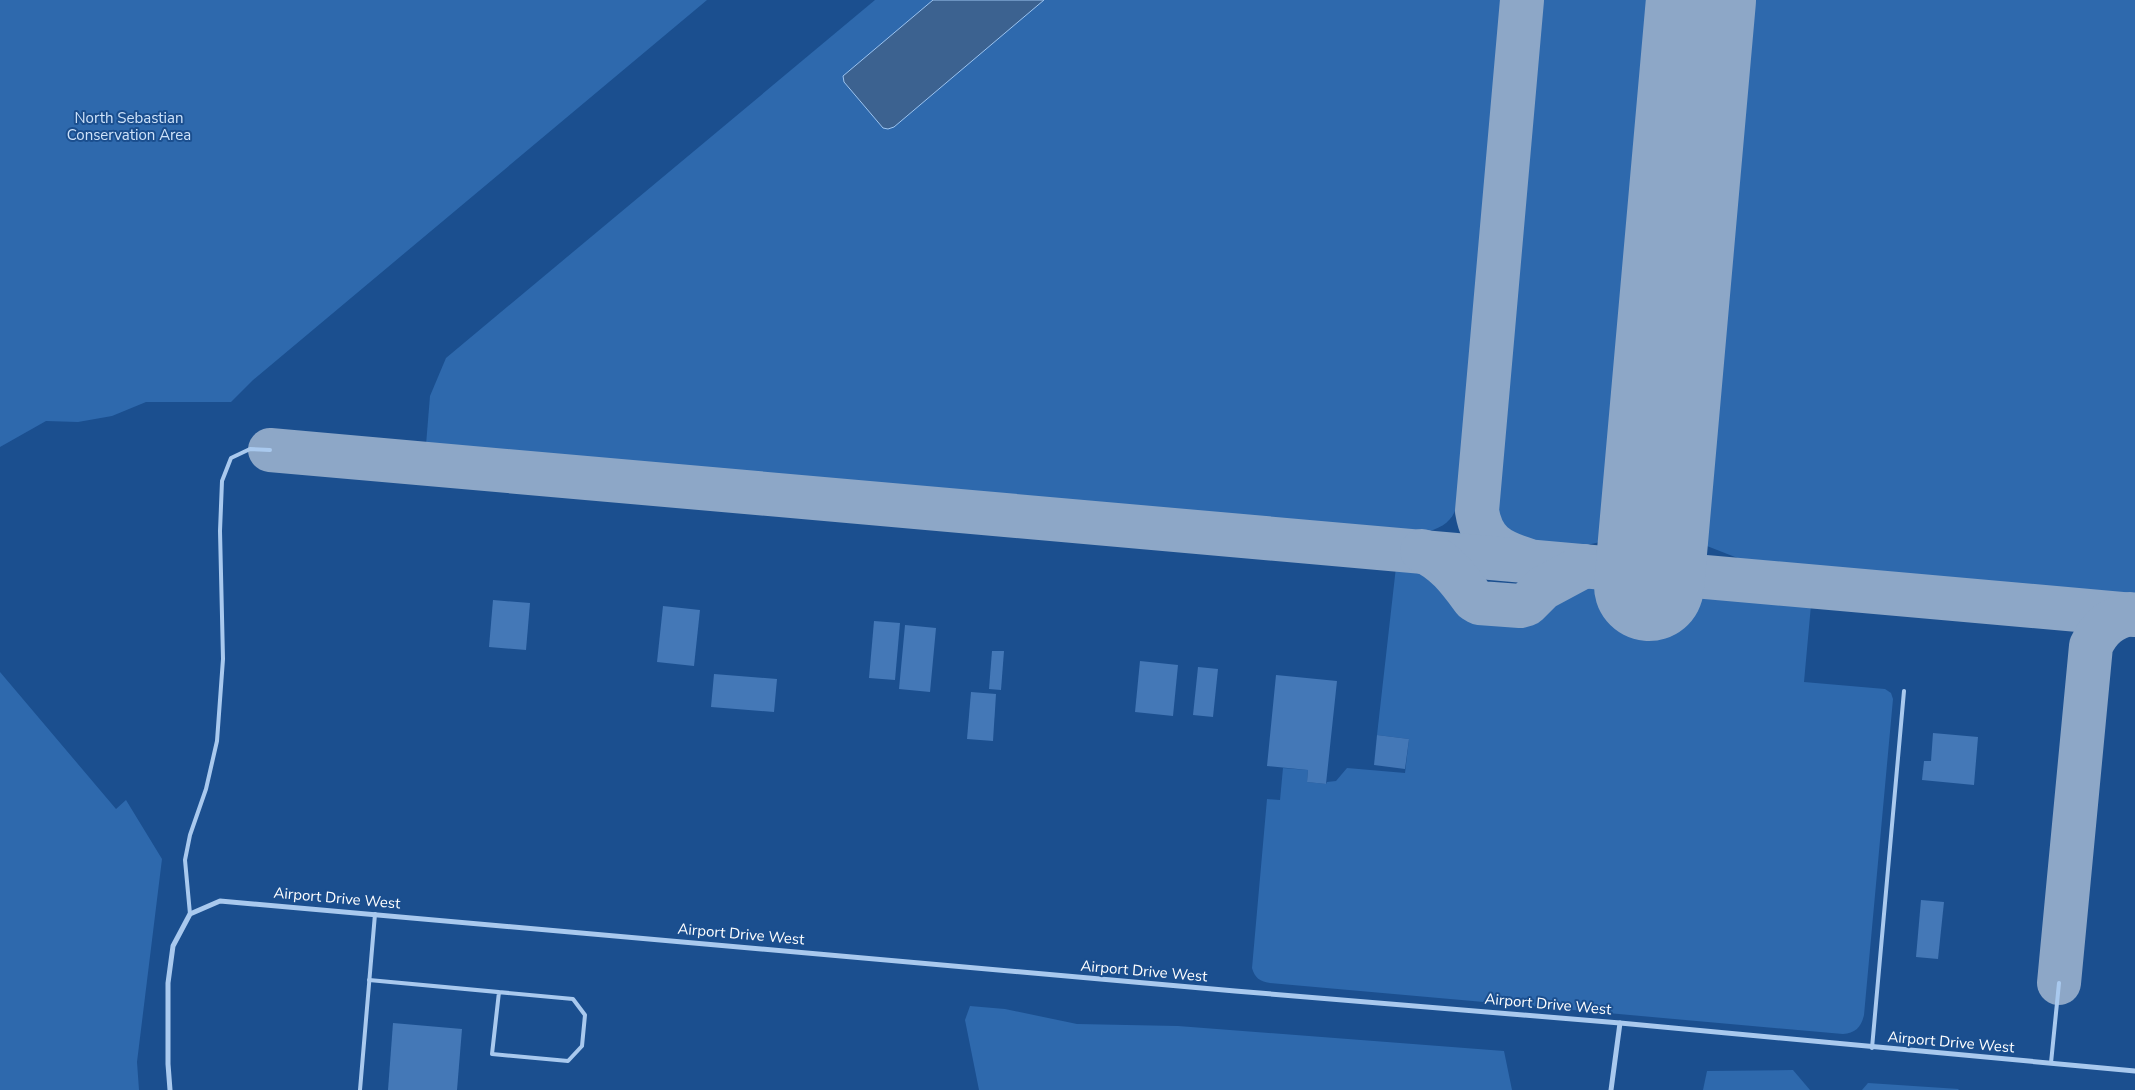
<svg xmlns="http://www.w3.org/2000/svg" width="2135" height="1090" viewBox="0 0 2135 1090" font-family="'Nunito Sans',sans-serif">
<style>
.green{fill:#2e69ad}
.water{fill:#3c6290;stroke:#9cc4f0}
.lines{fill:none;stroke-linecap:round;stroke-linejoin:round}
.taxiway{stroke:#8da7c7;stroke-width:44}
.runway{stroke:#8da7c7;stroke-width:110}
.building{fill:#4478b7}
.lane{stroke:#a9c9ee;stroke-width:4}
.street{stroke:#a9c9ee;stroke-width:5}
.labels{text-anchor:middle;stroke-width:4;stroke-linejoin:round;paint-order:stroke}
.park-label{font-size:15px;fill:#cfe3fa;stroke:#1b4f8f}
.street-label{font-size:15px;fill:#fff;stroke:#1b4f8f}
</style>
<rect width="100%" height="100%" fill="#1b4f8f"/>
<!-- green -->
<g class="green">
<path d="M0 0H707L253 380 231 402H146L112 416 78 422 46 421 0 447Z"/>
<path d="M875 0H1504L1460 490C1457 514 1451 525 1427 532L426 445 430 396 446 358Z"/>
<path d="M1538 0H1669L1623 512C1613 552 1580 546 1547 543 1535 542 1520 543 1510 535 1497 526 1495 513 1494 498Z"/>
<path d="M1733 0H2135V597L1753 564 1689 539 1686 532Z"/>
<path d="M1396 567 1425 572 1466 618 1476 622 1517 627 1528 625 1581 586 1593 585 1811 605 1804 682 1885 689 1891 693 1893 699 1864 1015C1861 1028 1855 1033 1843 1034L1270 983C1259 981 1255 978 1252 968L1267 799 1280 800 1283 768 1308 770 1307 782 1326 784 1327 782 1336 781 1347 768 1405 773 1409 739 1377 735Z"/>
<path d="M0 672 116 809 126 800 162 859 137 1062 139 1090H0Z"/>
<path d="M970 1006 1005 1009 1077 1024 1178 1026 1504 1051 1512 1090H979L965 1020Z"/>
<path d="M1793 1070 1810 1090H1703L1707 1071Z"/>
<path d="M1868 1083 1959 1089 1958 1090H1862Z"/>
</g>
<!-- water -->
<path class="water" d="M933 0H1044L894 127 888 129 883 128 844 82 843 76Z"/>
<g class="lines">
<!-- taxiway -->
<g class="taxiway">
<path d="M1522 0 1477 511C1482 542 1498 551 1527 560"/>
<path d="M270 450 2135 615"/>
<path d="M1422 551C1445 560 1460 581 1474 600L1479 603 1520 606 1527 604 1543 588 1584 566"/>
<path d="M2059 983 2091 646C2099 628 2111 618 2130 614"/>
</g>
<!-- runway -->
<path class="runway" d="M1649 586 1701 0"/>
</g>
<!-- building -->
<g class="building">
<path d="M493 600 530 603 526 650 489 647Z"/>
<path d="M663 606 700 610 694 666 657 662Z"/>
<path d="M874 621 900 623 895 680 869 678Z"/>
<path d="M905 625 936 628 930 692 899 689Z"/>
<path d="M992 651H1004L1001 690 989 689Z"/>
<path d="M1140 661 1178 665 1173 716 1135 712Z"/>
<path d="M1198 667 1218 669 1213 717 1193 715Z"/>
<path d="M714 674 777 679 774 712 711 707Z"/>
<path d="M1276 675 1337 681 1326 784 1307 782 1308 770 1267 766Z"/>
<path d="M971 692 996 694 993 741 967 739Z"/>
<path d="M1933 733 1978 737 1974 785 1922 780 1924 761H1931Z"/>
<path d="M1377 735 1409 739 1405 769 1374 765Z"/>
<path d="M1921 900 1944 902 1938 959 1916 957Z"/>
<path d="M393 1023 462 1029 457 1090H388Z"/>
</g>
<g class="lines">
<!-- lane -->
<g class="lane">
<path d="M190 914 185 860 190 835 206 789 217 741 223 659 220 531 222 481 231 458 250 449 270 450"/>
<path d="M369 980 573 999 585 1015 582 1046 568 1061 492 1054 499 992"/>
<path d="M1872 1048 1904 691"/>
<path d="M2051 1063 2059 983"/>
<path d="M360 1090 375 914"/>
</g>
<!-- street -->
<g class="street">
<path d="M170 1090 168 1064V983L173 946 190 914 220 901 1235 991 1620 1023 2135 1071"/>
<path d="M1611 1090 1620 1023"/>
</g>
</g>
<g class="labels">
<!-- park labels -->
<g class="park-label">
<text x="129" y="123">North Sebastian<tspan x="129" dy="17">Conservation Area</tspan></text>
</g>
<!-- street labels -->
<g class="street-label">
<text transform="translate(337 898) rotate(5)" y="5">Airport Drive West</text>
<text transform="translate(741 934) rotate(5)" y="5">Airport Drive West</text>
<text transform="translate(1144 971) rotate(5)" y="5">Airport Drive West</text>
<text transform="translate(1548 1004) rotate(5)" y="5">Airport Drive West</text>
<text transform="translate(1951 1042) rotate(5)" y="5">Airport Drive West</text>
</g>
</g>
</svg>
